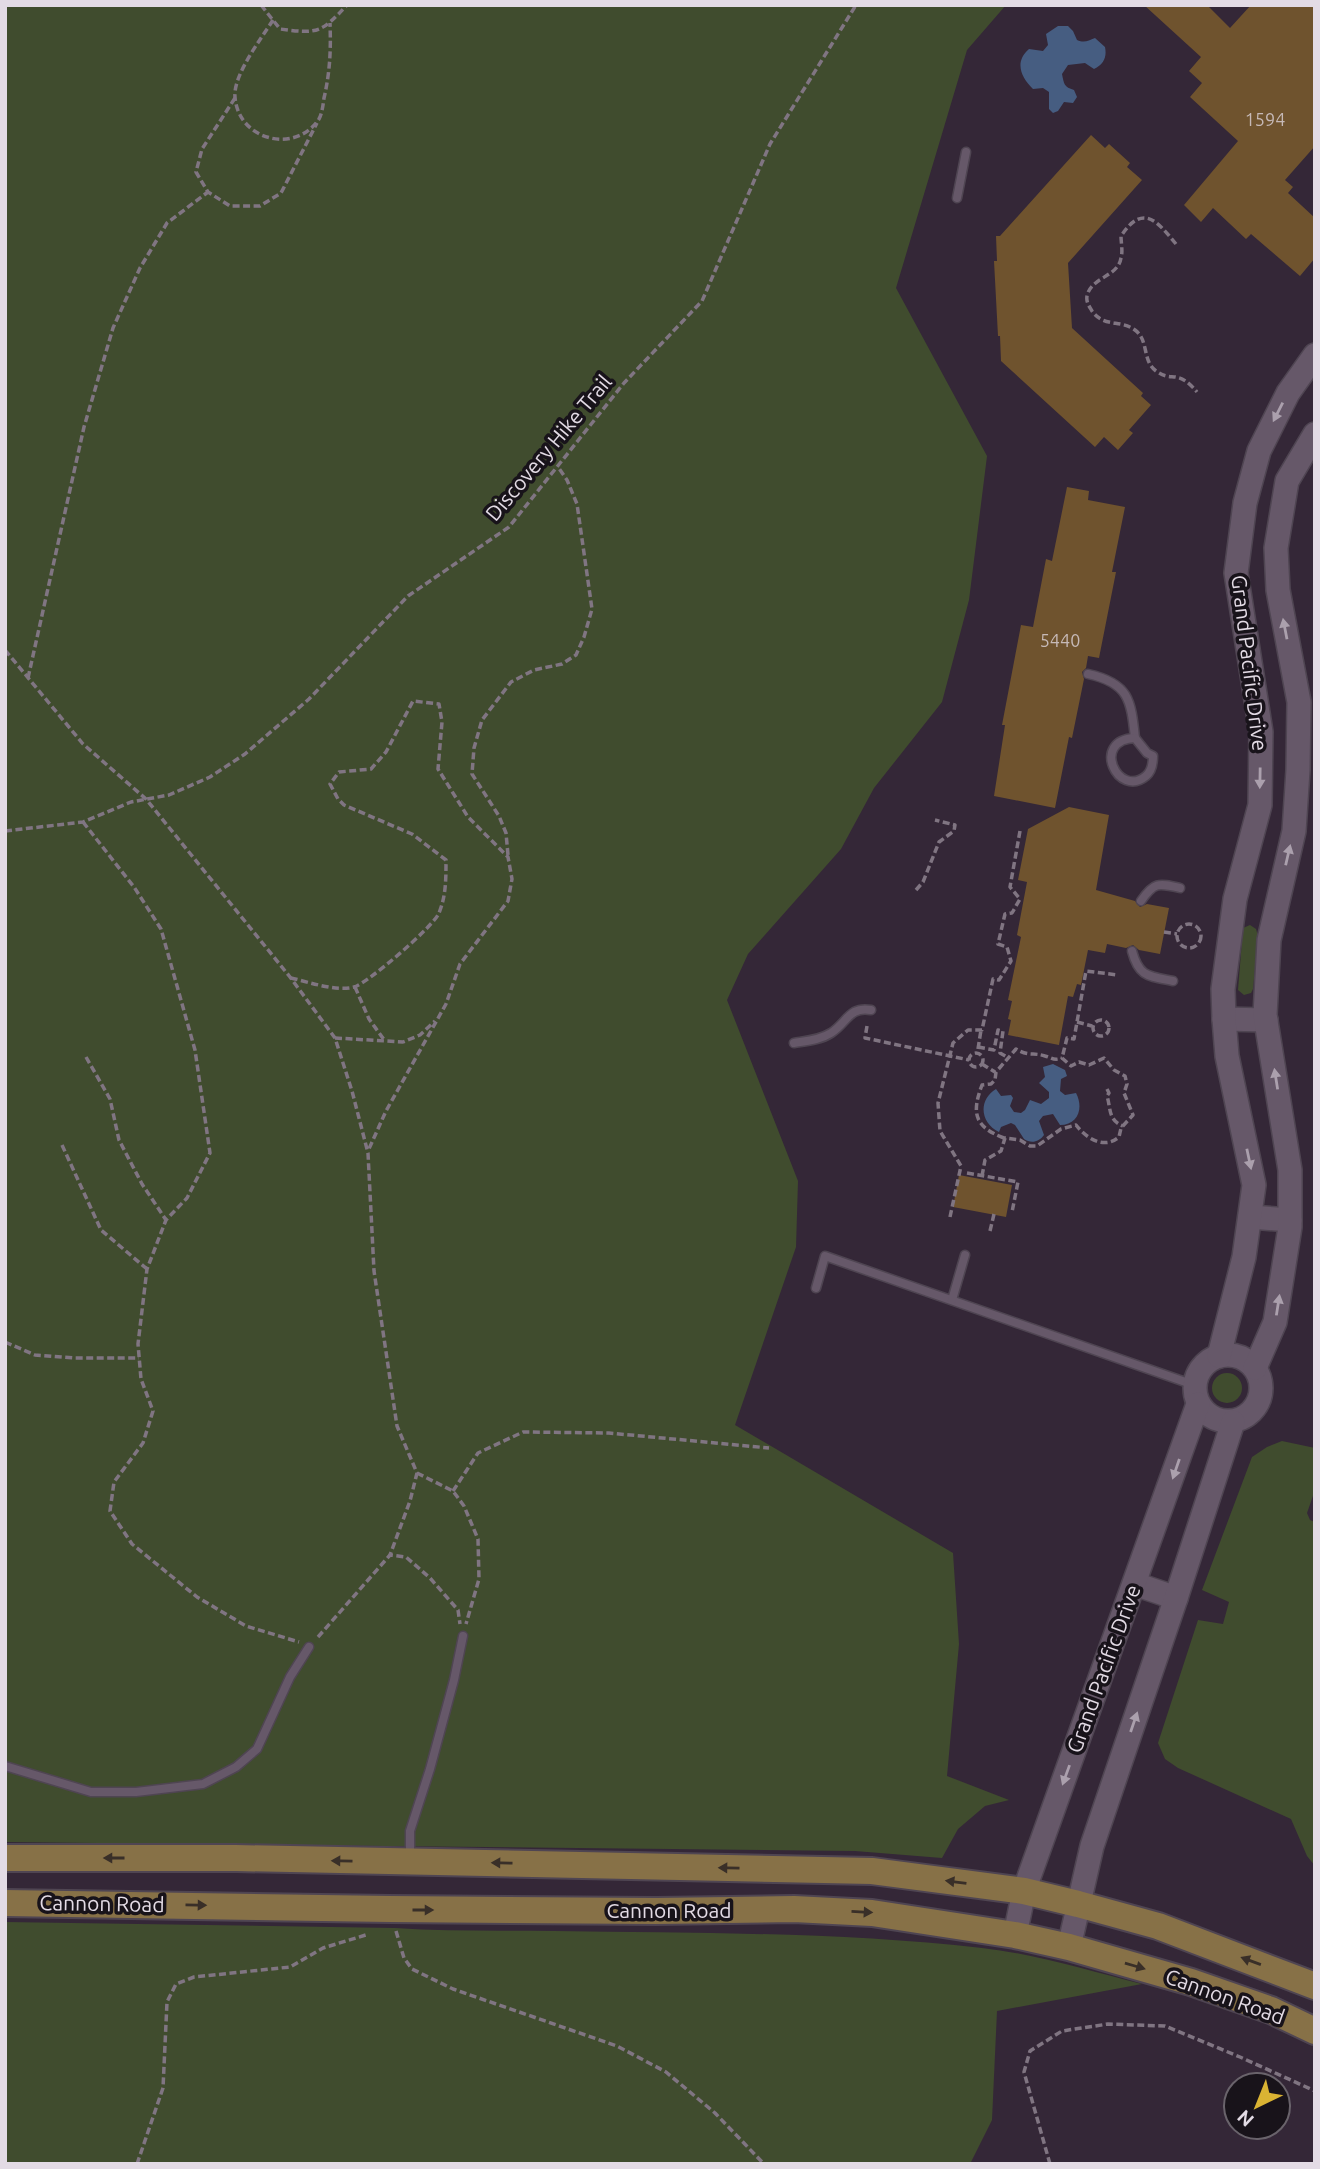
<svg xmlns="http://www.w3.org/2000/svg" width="1320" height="2169" viewBox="0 0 1320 2169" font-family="Ubuntu,sans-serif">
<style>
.green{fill:#404c2e}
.water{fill:#465d81}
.building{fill:#6f532e}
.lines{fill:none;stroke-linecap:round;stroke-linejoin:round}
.lane-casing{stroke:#4f4552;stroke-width:11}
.secondary-casing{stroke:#4f4552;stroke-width:26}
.primary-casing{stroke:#4f4552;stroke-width:30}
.path{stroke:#807582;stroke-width:3.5;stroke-dasharray:7 3.5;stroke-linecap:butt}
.lane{stroke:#665869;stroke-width:8}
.secondary{stroke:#665869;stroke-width:23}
.primary{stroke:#877147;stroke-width:26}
.oneway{fill:#aba0ad}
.oneway2{fill:#392f28}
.labels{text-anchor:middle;stroke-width:7;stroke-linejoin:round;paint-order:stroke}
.number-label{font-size:18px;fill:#c6b9b7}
.street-label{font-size:21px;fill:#e3dbe5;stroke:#18131a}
</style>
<rect width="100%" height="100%" fill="#342737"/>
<!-- green -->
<g class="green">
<path d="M5 5H1006L967 50 896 288 987 456 969 600 942 702 874 788 841 849 748 954 727 1000 798 1181 796 1247 735 1425 953 1553 959 1644 947 1776 1009 1800 985 1806 958 1829 942 1858 855 1851 5 1842Z"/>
<path d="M1250 925 1256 929 1258 936 1253 989 1251 993 1244 995 1238 990 1243 928Z"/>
<circle cx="1227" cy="1388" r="15"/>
<path d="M1282 1441 1315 1448V1490L1307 1513 1310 1520 1315 1522V1866L1307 1856 1291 1819 1178 1768 1165 1759 1158 1743 1198 1620 1223 1624 1229 1602 1202 1590 1252 1457 1267 1447Z"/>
<path d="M5 1922 395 1928C448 1932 501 1930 554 1931 696 1933 840 1932 982 1948 1036 1954 1089 1971 1142 1984L997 2011 992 2120 970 2164H5Z"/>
</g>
<!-- water -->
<g class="water">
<path d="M1058 26H1068L1073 31 1077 40C1084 43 1088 41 1095 38L1105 47C1107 57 1104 64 1094 69L1085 63 1068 65 1062 74C1064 84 1064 87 1074 90L1077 97 1073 103 1064 102 1058 111 1053 113 1049 109V92L1043 88 1033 89C1021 77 1014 62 1029 49L1043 51 1048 45 1046 34Z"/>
<path d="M1053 1064 1065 1070 1067 1076 1061 1079 1060 1091 1065 1095 1076 1093C1084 1108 1078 1125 1060 1125L1053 1114 1043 1116 1039 1121 1044 1135C1039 1142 1031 1144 1024 1139L1015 1125 1011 1123 1001 1127 999 1132C980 1123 978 1100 996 1089L1001 1096 1011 1095 1013 1098 1010 1106 1014 1112 1021 1113 1025 1110 1030 1100 1041 1104 1049 1098V1092L1039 1083 1045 1077 1043 1067Z"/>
</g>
<!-- building -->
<g class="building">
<path d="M1144 5H1207L1230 28 1251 5H1315V146L1285 180 1293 187 1288 193 1315 218V258L1300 276 1251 234 1246 239 1213 208 1201 222 1184 205 1238 141 1190 97 1202 83 1189 71 1201 57Z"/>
<path d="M1091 135 1105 148 1109 144 1130 163 1127 167 1142 180 1068 263 1072 328 1143 393 1141 396 1151 405 1129 430 1133 433 1118 450 1104 437 1095 447 1001 361 1000 336H998L994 261H997L996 236H1000Z"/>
<path d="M1067 487 1089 491 1088 500 1125 507 1112 572H1116L1099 658 1088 656 1086 668 1082 672 1084 679 1072 738 1069 737 1055 808 994 796 1005 725H1002L1021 625 1033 627 1046 559 1052 561Z"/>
<path d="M1069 807 1109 815 1096 890 1135 901 1140 907 1147 904 1169 908 1160 954 1139 950 1133 945 1126 948 1107 944 1105 953 1088 950 1081 985 1077 984 1073 997 1068 996 1059 1045 1008 1035 1011 1020 1008 1019 1012 1001 1008 1000 1021 937 1017 935 1027 882 1018 880 1028 829Z"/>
<path d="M959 1175 1012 1185 1006 1217 953 1207Z"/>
</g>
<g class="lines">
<!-- lane casing -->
<g class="lane-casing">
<g id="lane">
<path d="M957 198 966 152"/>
<path d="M1088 674C1129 683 1131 700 1135 738"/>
<path d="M1135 738 1147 753 1153 756C1153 764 1152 771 1146 776 1118 799 1090 740 1135 738Z"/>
<path d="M1141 901C1154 882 1158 883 1180 888"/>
<path d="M1132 951C1139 977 1148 976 1173 981"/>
<path d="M794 1043C806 1041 820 1040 831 1033 847 1023 849 1006 871 1010"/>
<path d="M816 1288 825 1256 1194 1385"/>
<path d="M952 1300 965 1255"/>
<path d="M5 1766 91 1792H136L203 1784 236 1767 257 1749 290 1677 309 1647"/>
<path d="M410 1859V1831L430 1769 454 1680 463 1636"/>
</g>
</g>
<!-- secondary casing -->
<g class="secondary-casing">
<g id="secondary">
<path d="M1224 1019 1266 1020"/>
<path d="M1250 1217 1290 1220"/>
<circle cx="1228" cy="1388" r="33"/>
<path d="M1219 1356 1244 1257 1254 1185 1227 1056 1224 1019 1223 989 1235 899 1260 805 1261 732 1236 573 1245 503 1259 451 1288 393 1315 355"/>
<path d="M1255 1368 1275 1322 1290 1227V1170L1265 1015 1269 940 1294 831 1298 770 1299 702 1278 590 1276 548 1287 481 1315 434"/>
<path d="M1135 1584 1176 1598"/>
<path d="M1015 1935 1024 1891 1198 1404"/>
<path d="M1069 1947 1092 1846 1176 1598 1233 1422"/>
</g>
</g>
<!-- primary casing -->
<g class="primary-casing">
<g id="primary">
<path d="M5 1858H236L872 1871 1024 1891 1078 1904 1158 1926 1315 1986"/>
<path d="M5 1903 390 1909 656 1911 794 1909 872 1913 1015 1935 1069 1947 1191 1982 1271 2010 1315 2031"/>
</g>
</g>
<!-- path -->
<g class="path">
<path d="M261 5 280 29C318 34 321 33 347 5"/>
<path d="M273 20C261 39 233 75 235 97 238 140 295 155 319 119 322 114 323 105 324 98 330 72 331 50 330 23"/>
<path d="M235 98 202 149 196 172 208 192 230 206H260L281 193 317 123"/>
<path d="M1176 244C1157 221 1143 203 1121 236 1121 243 1123 251 1121 258 1118 277 1091 277 1087 296 1086 302 1089 306 1092 311 1104 328 1120 319 1135 330 1149 340 1142 361 1156 371 1172 383 1177 368 1197 392"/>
<path d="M5 650 83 744 146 799 290 977 335 1038 352 1091 368 1153 374 1271 397 1426 417 1473 410 1501 390 1555"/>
<path d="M28 678 84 427 113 328 140 268 167 223 208 192"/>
<path d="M83 822 134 887 161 929 195 1050 210 1153 187 1198 166 1220 147 1269 138 1344 141 1379 153 1411 143 1443 114 1482 110 1511 132 1544 197 1597 246 1626 299 1642"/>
<path d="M5 831 83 822 131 802 169 795 210 777 245 754 309 699 408 596 509 527 624 383 702 301 770 144 856 5"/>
<path d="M508 855 506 833 499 816 472 774 474 748 482 720 511 682 534 670 562 664 576 655 584 637 592 609 577 504 567 480 558 467"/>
<path d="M916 890 923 882 939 842 954 831 955 825 935 820"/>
<circle cx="1189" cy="936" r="12"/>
<path d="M1164 932 1177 934"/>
<path d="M291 978C309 982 336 992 354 987 368 983 434 926 439 913 446 896 446 879 446 860L412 834 344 805 338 799 330 784 339 772 371 769 386 752 413 701 439 704 442 722 438 769 468 817 508 857 512 879 508 901 460 964 446 1004 386 1111 368 1151"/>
<path d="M355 987 369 1019 385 1041"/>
<circle cx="1101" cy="1028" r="8"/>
<path d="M1077 1022 1092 1026"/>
<path d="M867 1026 865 1038 969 1060"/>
<path d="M335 1038 403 1042 420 1035 435 1021"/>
<path d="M978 1047 994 1050 998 1030 1003 1031 1000 1053 1009 1058"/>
<path d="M978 1049 981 1030"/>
<circle cx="976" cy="1060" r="7"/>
<path d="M86 1057 110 1099 119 1140 142 1184 166 1220"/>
<path d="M982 1064 995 1072"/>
<path d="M1107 1089 1109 1093 1107 1096C1111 1109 1108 1120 1123 1126"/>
<path d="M1004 1138C975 1127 971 1114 982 1085L991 1084 995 1080 996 1072 1016 1049C1029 1057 1033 1052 1045 1056 1053 1058 1053 1061 1062 1058"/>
<path d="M62 1145 101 1230 147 1269"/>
<path d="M967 1173 1018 1182 1012 1212"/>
<path d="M982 1176 985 1160 1001 1151 1005 1138 1020 1140 1030 1146H1037L1061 1129 1076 1125C1086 1138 1104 1150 1119 1137L1121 1128 1133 1115 1124 1093 1127 1084 1125 1076 1114 1070 1104 1058 1089 1065 1079 1062 1071 1066 1062 1058 1067 1038 1074 1039 1086 971 1118 975"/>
<path d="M950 1217 961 1166 940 1131 938 1103 953 1043 968 1030H982L993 979 999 980 1011 961 1007 947 998 944 1005 914 1012 913 1020 899 1010 887 1020 831"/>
<path d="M990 1231 994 1214"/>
<path d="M5 1342 35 1355 74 1358H139"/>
<path d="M417 1473 453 1491 464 1506 478 1539 479 1579 466 1624"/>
<path d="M453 1491 478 1453 523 1432 609 1433 769 1448"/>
<path d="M318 1637 390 1555 406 1557 430 1578 458 1610 460 1624"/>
<path d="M396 1931 404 1958 412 1969 453 1989 617 2046 666 2072 715 2113 764 2164"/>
<path d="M137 2164 163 2088 167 2002 176 1984 194 1977 290 1967 323 1948 369 1934"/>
<path d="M1050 2164 1024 2072 1030 2051 1062 2031 1108 2024 1165 2026 1240 2057 1315 2091"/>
</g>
<!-- lane -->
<use href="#lane" class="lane"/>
<!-- secondary -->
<use href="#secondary" class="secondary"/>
<!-- primary -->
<use href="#primary" class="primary"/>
</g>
<!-- one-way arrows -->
<defs><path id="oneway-solid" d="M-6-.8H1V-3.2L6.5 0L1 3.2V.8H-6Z" transform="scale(1.75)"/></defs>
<g class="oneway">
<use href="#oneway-solid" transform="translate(1278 412) rotate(117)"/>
<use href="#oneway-solid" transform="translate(1285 629) rotate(-101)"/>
<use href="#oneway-solid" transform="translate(1260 778) rotate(91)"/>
<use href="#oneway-solid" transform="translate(1288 855) rotate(-77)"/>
<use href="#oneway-solid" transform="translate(1276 1079) rotate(-99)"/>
<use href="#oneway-solid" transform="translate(1249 1159) rotate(78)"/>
<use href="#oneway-solid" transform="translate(1278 1305) rotate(-81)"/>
<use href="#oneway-solid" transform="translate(1176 1469) rotate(109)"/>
<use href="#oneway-solid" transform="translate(1134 1722) rotate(-71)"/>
<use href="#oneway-solid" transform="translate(1066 1775) rotate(110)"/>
</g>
<g class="oneway2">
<use href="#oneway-solid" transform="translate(114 1858) rotate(-180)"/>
<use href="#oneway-solid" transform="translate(342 1861) rotate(-179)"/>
<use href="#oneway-solid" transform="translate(502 1863) rotate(-179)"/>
<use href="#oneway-solid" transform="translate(729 1868) rotate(-179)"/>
<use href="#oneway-solid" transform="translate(956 1882) rotate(-173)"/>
<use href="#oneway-solid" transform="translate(196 1905) rotate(1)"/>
<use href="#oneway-solid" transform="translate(423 1910)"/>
<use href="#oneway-solid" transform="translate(862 1912) rotate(3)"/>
<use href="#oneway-solid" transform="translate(1251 1961) rotate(-160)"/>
<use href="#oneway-solid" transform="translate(1135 1966) rotate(16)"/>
</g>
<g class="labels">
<!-- number labels -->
<g class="number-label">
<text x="1265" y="126">1594</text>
<text x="1060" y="647">5440</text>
</g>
<!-- street labels -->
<g class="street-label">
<text transform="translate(549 448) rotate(-50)" y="7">Discovery Hike Trail</text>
<text transform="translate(1249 663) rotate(83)" y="7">Grand Pacific Drive</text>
<text transform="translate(1104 1669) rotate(-70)" y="7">Grand Pacific Drive</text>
<text transform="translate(102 1904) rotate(1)" y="7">Cannon Road</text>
<text x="669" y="1918">Cannon Road</text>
<text transform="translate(1225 1997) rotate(20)" y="7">Cannon Road</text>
</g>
</g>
<!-- border -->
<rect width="1320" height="2169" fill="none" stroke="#e3dbe5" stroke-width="14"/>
<!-- north arrow -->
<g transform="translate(1257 2106) rotate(223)"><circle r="33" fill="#18131a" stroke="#69636b" stroke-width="2"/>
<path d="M0-5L12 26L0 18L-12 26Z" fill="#dab333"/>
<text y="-10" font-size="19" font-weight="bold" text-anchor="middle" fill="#e3dbe5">N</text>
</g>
</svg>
